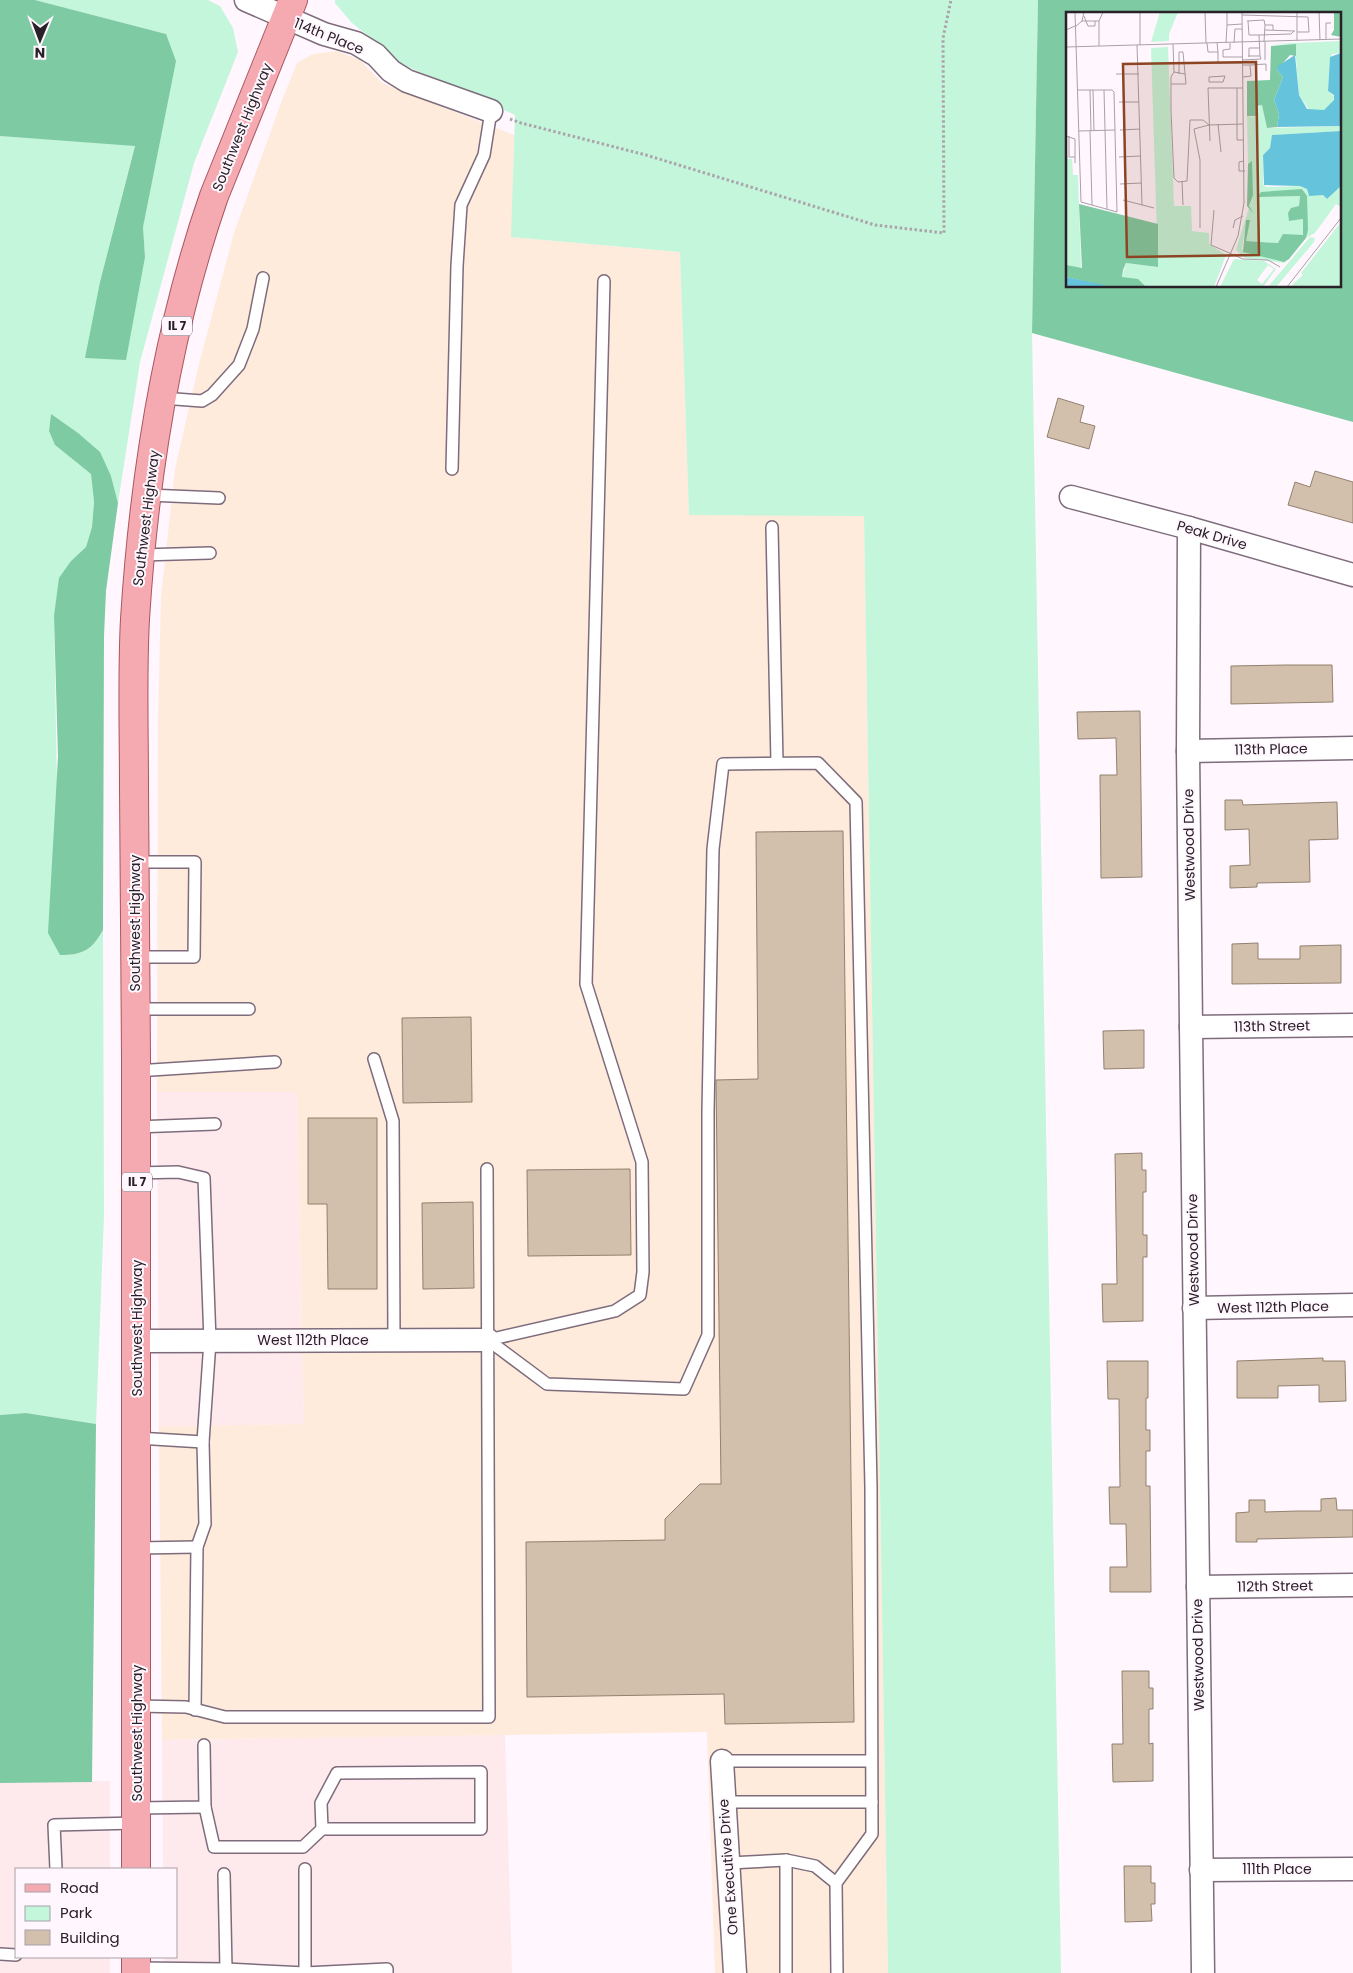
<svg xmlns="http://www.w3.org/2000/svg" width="1353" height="1973" viewBox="0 0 1353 1973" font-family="Poppins,sans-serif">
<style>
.commercial{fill:#fee9ed}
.industrial{fill:#feebdb}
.green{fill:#c3f6da}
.forest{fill:#7ecaa2;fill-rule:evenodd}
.building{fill:#d2bfac;stroke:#92816f}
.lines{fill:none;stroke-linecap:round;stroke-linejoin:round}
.service-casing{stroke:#7e6c7c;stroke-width:14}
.minor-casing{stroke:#7e6c7c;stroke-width:25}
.primary-casing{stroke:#a9565f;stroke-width:30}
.path{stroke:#aca4ab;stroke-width:3;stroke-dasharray:2.5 2.5;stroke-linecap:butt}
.service{stroke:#fff;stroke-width:11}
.minor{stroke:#fff;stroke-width:22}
.primary{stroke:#f5aab1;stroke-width:28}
.labels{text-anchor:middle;stroke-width:4;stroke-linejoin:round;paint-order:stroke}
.shield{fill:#fff6fe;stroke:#686168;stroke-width:1}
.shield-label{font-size:12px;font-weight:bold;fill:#282127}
.street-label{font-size:14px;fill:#282127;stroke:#fff6fe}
.inset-road{fill:none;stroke:#a9a1a8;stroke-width:1}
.view{fill:#8c4422;fill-opacity:0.15;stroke:#8c4422;stroke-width:2.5}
.inset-edge{fill:none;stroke:#282127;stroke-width:2.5}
</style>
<rect width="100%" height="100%" fill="#fff6fe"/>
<!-- commercial -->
<g class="commercial">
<path d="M157 1092H297L304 1424 159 1426Z"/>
<path d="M505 1735 512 1973H164V1957H176V1869H163L162 1740Z"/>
<path d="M110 1781V1869H16V1957H110V1973H0V1783Z"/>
</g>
<!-- industrial -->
<path class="industrial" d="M337 51 360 60 382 83 514 135 512 237 680 252 689 515H864L888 1973H715L707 1732 162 1740 159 1426 304 1424 297 1092H157L158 719 161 597 175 469 199 364 234 233 281 103 297 63 313 54Z"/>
<!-- green -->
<g class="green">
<path d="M35 0H208L220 6 233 28 238 52 194 163 140 362 118 503 111 476 51 414 49 431 55 445 91 474 94 502 92 527 86 547 71 561 54 616 60 955C83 955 92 950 103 930L104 1215 96 1424 26 1413 0 1415V136L135 145 100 282 145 257 143 227 166 34Z"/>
<path d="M335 0H1038L1032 333 1061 1973H888L864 516 689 515 680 252 511 237 515 115 402 64 351 22 335 3Z"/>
</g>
<!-- forest -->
<g class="forest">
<path d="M0 0H35L166 34 176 61 143 227 145 257 126 360 85 358 100 282 135 146 0 136Z"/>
<path d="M1038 0H1353V422L1032 333ZM1067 14H1339V286H1067Z"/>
<path d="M51 414 78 433 100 452 111 476 118 503 106 591 104 636 103 930C92 950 83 955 60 955L48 933 58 757 54 616 59 578 71 561 86 547 92 527 94 502 91 474 55 445 49 431Z"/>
<path d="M26 1413 96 1424 92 1782 0 1783V1415Z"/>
</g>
<!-- building -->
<g class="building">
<path d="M1058 398 1084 406 1080 422 1095 426 1089 449 1047 437Z"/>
<path d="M1315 471 1353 482V523L1288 505 1295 482 1310 487Z"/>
<path d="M1286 665H1332L1333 702 1231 704V666Z"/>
<path d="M1140 711 1142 877 1101 878 1100 775H1117L1116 738 1078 739 1077 712Z"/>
<path d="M1225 800H1242L1243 805 1337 802 1338 839 1309 840 1310 882 1257 883V887L1230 888V866L1250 865 1249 829 1225 830Z"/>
<path d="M843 831 854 1722 725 1724 724 1694 527 1697 526 1542 665 1540V1519L700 1484H721L716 1080 758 1079 756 832Z"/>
<path d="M1258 943V959H1300V946L1341 945V983L1232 984V944Z"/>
<path d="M471 1017 472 1102 403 1103 402 1018Z"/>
<path d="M1144 1030V1068L1104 1069 1103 1031Z"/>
<path d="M308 1118H377V1289H328L327 1204H308Z"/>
<path d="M1142 1153V1170H1146V1192H1143V1235H1147V1257H1143V1321L1103 1322 1102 1284H1117L1115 1154Z"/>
<path d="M630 1169 631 1255 528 1256 527 1170Z"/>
<path d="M473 1202 474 1288 423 1289 422 1203Z"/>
<path d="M1323 1358V1361H1345L1346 1401 1319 1402V1385L1278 1386V1398H1237V1361Z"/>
<path d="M1107 1361H1148V1398H1146V1430H1150V1451H1146V1486H1150L1151 1592H1110V1567H1127L1126 1524H1110L1109 1487H1120L1119 1399H1108Z"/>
<path d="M1336 1498 1337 1510H1353V1537L1257 1539V1542H1236V1513L1249 1512V1500H1265V1512L1298 1511H1321V1499Z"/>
<path d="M1122 1671H1149V1688H1153V1709H1149V1744L1153 1743V1781L1113 1782 1112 1744H1123Z"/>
<path d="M1124 1866H1151V1883H1155V1904H1151L1152 1921 1125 1922Z"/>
</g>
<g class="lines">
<!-- service casing -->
<g class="service-casing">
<g id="service">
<path d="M162 398 202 401 212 395 239 365 253 329 263 278"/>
<path d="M452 469 457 266 461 205 484 155 491 111"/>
<path d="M148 495 219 498"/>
<path d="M772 527 777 763"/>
<path d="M141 555 210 553"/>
<path d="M135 862H195L194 957H135"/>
<path d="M136 1009H249"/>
<path d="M374 1059 393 1121 394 1340"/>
<path d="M136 1071 275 1062"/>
<path d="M136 1127 215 1124"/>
<path d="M137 1173 178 1172 204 1178 210 1341 203 1442 205 1524 197 1547 195 1710"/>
<path d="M488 1340 547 1384 684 1389 708 1335V1112L713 849 723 764 818 763 856 802 871 1487 872 1834 836 1883"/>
<path d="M488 1340 615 1311 640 1295 643 1272 642 1162 586 984 604 281"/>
<path d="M137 1438 203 1442"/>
<path d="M137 1548 197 1547"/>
<path d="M137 1706 186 1707 225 1717H489L487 1169"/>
<path d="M722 1761H871"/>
<path d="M481 1772V1829H322L321 1803 337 1773Z"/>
<path d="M724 1802H872"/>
<path d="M205 1807 214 1847H303L322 1829"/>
<path d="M137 1808 205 1807 204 1745"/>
<path d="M729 1863 786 1860 815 1866 836 1883 837 1973"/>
<path d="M56 1869 54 1825 136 1823"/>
<path d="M305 1869V1973"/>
<path d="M224 1874 226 1969"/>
<path d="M0 1954 16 1955"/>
<path d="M136 1968 226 1969 305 1973 387 1969V1973"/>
<path d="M786 1973V1860"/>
</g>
</g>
<!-- minor casing -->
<g class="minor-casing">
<g id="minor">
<path d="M246 0 324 34 356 43 376 55 391 71 407 81 491 111"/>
<path d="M1071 497 1189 528 1353 575"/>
<path d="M1189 528 1188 751 1191 1027 1203 1973"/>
<path d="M1188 751 1353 748"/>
<path d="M1191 1027 1353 1025"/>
<path d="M1194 1308 1353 1305"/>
<path d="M138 1341 488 1340"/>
<path d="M1198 1587 1353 1585"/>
<path d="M722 1761 735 1973"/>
<path d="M1201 1870 1353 1869"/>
</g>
</g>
<!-- primary casing -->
<g class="primary-casing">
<g id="primary">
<path d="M136 1869C137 1599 137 1329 136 1058 135 968 135 878 134 788 134 732 132 675 135 619 144 477 167 331 214 196L293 0"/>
<path d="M136 1957V1973"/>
</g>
</g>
<!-- path -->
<path class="path" d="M510 119 521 123 646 155 875 225 944 233 943 38 951 0"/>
<!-- service -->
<use href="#service" class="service"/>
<!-- minor -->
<use href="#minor" class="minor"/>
<!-- primary -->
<use href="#primary" class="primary"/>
</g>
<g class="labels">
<!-- shield labels -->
<g class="shield">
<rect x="162" y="316.5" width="30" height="19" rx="4"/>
<rect x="122" y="1172.5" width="30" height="19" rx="4"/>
</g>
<g class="shield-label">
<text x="177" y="330">IL 7</text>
<text x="137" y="1186">IL 7</text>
</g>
<!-- street labels -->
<g class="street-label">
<text transform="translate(329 36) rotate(22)" y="5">114th Place</text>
<text transform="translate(242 127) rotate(-68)" y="5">Southwest Highway</text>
<text transform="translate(146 518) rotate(-83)" y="5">Southwest Highway</text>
<text transform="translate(1212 535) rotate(16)" y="5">Peak Drive</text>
<text transform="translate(1271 749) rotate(-1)" y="5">113th Place</text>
<text transform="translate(1189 845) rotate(-91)" y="5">Westwood Drive</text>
<text transform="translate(135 923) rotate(-90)" y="5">Southwest Highway</text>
<text transform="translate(1272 1026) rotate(-1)" y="5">113th Street</text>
<text transform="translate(1193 1250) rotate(-91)" y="5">Westwood Drive</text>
<text transform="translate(1273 1307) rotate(-1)" y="5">West 112th Place</text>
<text transform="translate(137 1328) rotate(-90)" y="5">Southwest Highway</text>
<text x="313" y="1345">West 112th Place</text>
<text transform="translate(1275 1586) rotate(-1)" y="5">112th Street</text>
<text transform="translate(1198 1655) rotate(-91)" y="5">Westwood Drive</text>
<text transform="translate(137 1733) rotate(-90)" y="5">Southwest Highway</text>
<text transform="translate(728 1867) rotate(-94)" y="5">One Executive Drive</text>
<text x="1277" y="1874">111th Place</text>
</g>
</g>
<!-- overview -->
<g transform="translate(1066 12)">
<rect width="275" height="275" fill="#fff6fe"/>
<path d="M94 0H112L103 22V29L85 30ZM275 29V41L266 42 264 48 262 79 268 84 267 93 258 98H243L233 83 229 33 205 32ZM102 35 108 194H125L126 219 143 221V232L160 243 148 275H80L56 266 60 251 92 255 85 36ZM194 92 197 95 201 116 275 114V119L207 123 204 136 197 143V172L200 175 234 174 241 177 242 183H257L261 187 275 174V195L270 192 249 221 240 226 242 218 237 177 193 185 234 184 233 194 223 209 237 207V223L212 231 180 229 179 218 176 237 218 249 223 247 218 251 179 246 170 238 187 183 185 150 182 152 181 104 188 105ZM0 137 2 147H6L7 163H12L15 257 0 253ZM275 210V275H224L237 263 235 261ZM244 225 249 226 248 230 210 275H202ZM168 247 198 249 210 257 197 275H154ZM202 253 208 257 196 272 191 268Z" fill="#c3f6da" fill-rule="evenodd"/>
<path d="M268 0H275V25L265 23 268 18ZM230 32V44L224 43 211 58 217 65 208 88 213 102 211 115 201 116 196 93 191 94V104H181V69L204 68 205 34ZM186 149 187 183 183 194 188 202 181 194 182 152ZM236 177 241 184 242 218 240 226 223 247 218 250 177 240 180 208H184L180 229 212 231 217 222 237 223V207L223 209 222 201 225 196 233 194 234 184 192 185 195 180ZM13 192 92 212V255L60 251 57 258 56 265 72 267 80 275H42L0 265V253L16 256Z" fill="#7ecaa2"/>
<path d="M275 41V114L211 115 213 102 208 88 217 65 211 58 212 54 229 43 233 83 241 97 258 98 268 88V83L262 79 264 45ZM275 119V174L261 187 257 183 243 184 241 177 234 174 198 173 197 143 204 136 206 123ZM0 265 38 273 42 275H0Z" fill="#65c4db"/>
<path class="inset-road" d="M9 0 15 190 51 200 48 80 46 78H11M139 0 140 31M161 0V13L176 12M231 0V29M253 0 254 28M176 3 242 5 243 20H231M18 4 22 14H29V9M16 9H33L37 0M33 9V34M181 9 198 8 199 13M9 15 16 9 18 0M199 18 229 19M193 23 225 22 228 19M260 28V11H265M0 29V18L9 14M198 30 199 13H207V18M141 31 142 40H152L151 31M160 31 161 13M164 31V37L157 38V45H176M168 31 169 17H176M107 32 108 60 119 62M71 33 76 193M74 33V0M0 35 275 27M152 40V51H177M182 44H194L193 23H183L182 9M183 45V36H193M176 48 195 47 194 44M199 48V30M177 53H184L185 64 177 65M184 53 200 52V59M108 60 105 65V99L108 166 112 170 121 169 124 108H137L143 113M50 62H73M113 62V40H117M159 64 157 70H143V65ZM105 72H120L117 40M171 76V128H178M24 78 25 119M27 78 28 119M38 78 41 197M53 90H73M152 112 155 140M54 118 74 117M13 119 49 118M24 119 26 193M0 124 9 127V151M3 124V145H9M144 129 142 76H177M53 145 75 144M178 149 173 150V159H179M116 169 117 193M54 172 76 171M57 188 88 196M148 198 145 233 177 247 202 248 214 255M134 216V148L128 117 143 113 177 112M167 216 169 208 177 204M150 275 172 224 178 191 176 0M221 275 275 206"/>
<path class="view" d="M190 50 193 243 61 245 57 52Z"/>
<rect width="275" height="275" class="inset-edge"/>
</g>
<!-- legend -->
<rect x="15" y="1868" width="162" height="90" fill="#fff6fe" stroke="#a9a1a8"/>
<rect x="25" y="1884" width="25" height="8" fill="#f5aab1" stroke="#a9a1a8"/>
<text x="60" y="1893" font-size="15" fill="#282127">Road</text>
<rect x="25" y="1906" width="25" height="15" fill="#c3f6da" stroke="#a9a1a8"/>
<text x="60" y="1918" font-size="15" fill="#282127">Park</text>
<rect x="25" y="1930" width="25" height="15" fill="#d2bfac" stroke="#a9a1a8"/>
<text x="60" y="1943" font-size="15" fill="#282127">Building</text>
<!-- north arrow -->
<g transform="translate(40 40) rotate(181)" stroke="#fff6fe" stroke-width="4" paint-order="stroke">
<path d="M0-4L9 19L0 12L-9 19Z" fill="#282127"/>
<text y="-8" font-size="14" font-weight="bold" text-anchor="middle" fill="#282127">N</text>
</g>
</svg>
